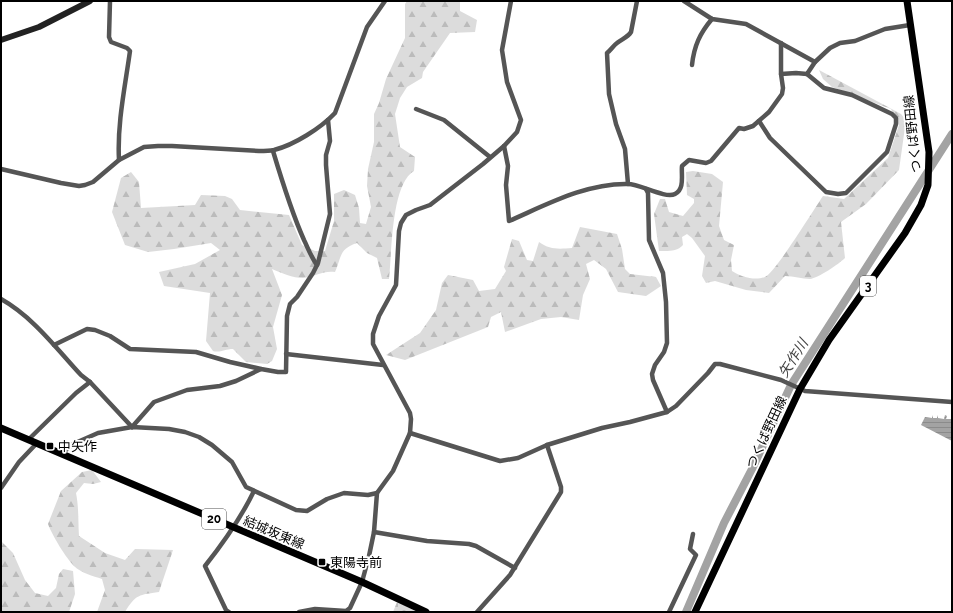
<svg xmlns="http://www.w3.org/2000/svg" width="953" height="613" viewBox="0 0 953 613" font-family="Raleway,'Noto Sans JP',sans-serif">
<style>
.forest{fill:url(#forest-firs)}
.cemetery{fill:url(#cemetery-stones)}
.water{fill:url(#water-rules)}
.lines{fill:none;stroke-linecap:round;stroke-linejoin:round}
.river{stroke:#a3a3a3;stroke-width:8}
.street{stroke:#555;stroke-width:4.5}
.secondary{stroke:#222;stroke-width:6}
.primary{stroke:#000;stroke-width:7}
.poi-dot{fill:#000;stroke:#fff;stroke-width:1.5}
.labels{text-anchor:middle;stroke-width:3.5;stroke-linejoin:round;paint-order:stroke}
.shield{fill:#fff;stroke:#4c4c4c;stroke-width:1}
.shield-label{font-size:12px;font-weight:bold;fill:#000}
.street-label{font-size:13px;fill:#000;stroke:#fff}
.poi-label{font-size:13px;fill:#000;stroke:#fff;text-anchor:start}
.water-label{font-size:14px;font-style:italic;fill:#444;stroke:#fff}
</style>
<defs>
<pattern id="forest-firs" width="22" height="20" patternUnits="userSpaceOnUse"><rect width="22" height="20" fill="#dcdcdc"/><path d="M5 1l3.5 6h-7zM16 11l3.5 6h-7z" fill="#bbb"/></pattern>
<pattern id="cemetery-stones" width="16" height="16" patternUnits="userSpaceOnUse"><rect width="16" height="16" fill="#dcdcdc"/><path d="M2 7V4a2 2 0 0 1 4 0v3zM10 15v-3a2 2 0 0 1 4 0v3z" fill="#bbb"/></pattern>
<pattern id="water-rules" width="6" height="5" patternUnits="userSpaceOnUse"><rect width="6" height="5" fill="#a3a3a3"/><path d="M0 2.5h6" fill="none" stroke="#8b8b8b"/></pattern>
</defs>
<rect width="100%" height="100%" fill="#fff"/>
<!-- forest -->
<g class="forest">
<path d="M407 1H460V11L477 20 475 32 450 33 423 72 422 78 407 87 400 98 395 114 400 147 415 157 414 171C391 184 392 253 389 279H382L377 258 367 253 357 243C339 249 342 256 335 272 324 270 314 277 303 278 293 278 281 273 272 269L282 295 273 327 277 349 272 361 267 364 246 362 233 349C225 349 220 353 213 351L206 341 210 293 164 286 159 272 195 264 220 250 211 243 174 249 148 252 125 245 112 212 121 178 131 172 139 182 141 208 195 205 201 195 225 196 232 199 240 210 289 215 302 245 315 251H325L334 221V194L344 190 355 195 359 208 360 223 366 224 371 207 367 186 368 169 374 142V114L379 103 386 79 405 38V4Z"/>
<path d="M819 70 901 114 906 120 899 170 866 204 841 222 845 258C839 264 818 278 810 279 802 279 794 276 785 276L769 293 746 290 715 281 706 283 702 276 705 256 692 238 687 234 682 237 683 245C677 252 668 251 659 251L654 214 660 199H665L669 212 683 216 694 203V199L687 195 686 172 693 171 712 174 723 182 719 226 724 240 734 245 731 260 732 271C741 277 755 281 765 277 775 273 814 209 823 196L844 199 888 158 899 125 891 109 832 87 823 79Z"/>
<path d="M580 227 617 234 622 249 625 269 630 274 656 277 661 286 646 296 618 292 606 269 594 260 586 264 590 279 583 295 579 320 561 317 541 319 505 332 501 312 491 317 488 327 405 360 386 355 420 333 436 310 442 283 448 275 473 280 479 291 495 289 506 271 504 267 512 239 519 241 527 260 533 261 539 242C550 250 559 249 572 248Z"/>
<path d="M92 470 101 482 93 484 84 483 76 493C79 508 78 522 79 536L105 553 125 560 135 549 173 550 159 592C139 595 136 594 125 612H97L105 590 102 579C93 576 81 573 74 566 66 558 52 535 48 524L61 491 82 472Z"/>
<path d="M1 541 13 553 25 580 35 593 48 596 56 588 59 574 63 569 73 571 75 594 69 612H1Z"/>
</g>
<!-- cemetery -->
<path class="cemetery" d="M397 602 418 612H393Z"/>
<!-- water -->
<path class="water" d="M952 410V441L921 425 925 417 932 418 933 415V418H937V415L938 418 944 419 945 415 947 416 946 419H951Z"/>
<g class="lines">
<!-- river -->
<path class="river" d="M686 612 724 523 752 469 791 385 952 134"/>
<!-- street -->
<g class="street">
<path d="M110 1 109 37 111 42 127 48 130 51C125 87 117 124 119 160"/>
<path d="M684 1 712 19 746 24 815 62"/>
<path d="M692 65C694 46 700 33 712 19"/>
<path d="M781 74 796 73 807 74 815 62 830 48 840 43 855 41 885 29 910 25"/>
<path d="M416 109 444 120 490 157"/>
<path d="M759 121 770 138 826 192 838 194 846 193 887 152 896 124V118L892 114 852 95 824 88 807 74"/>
<path d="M504 146 508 166 506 185 509 221C546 205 586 183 628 184 640 184 665 199 675 194 685 189 681 175 682 166L689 160 706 163 711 161 739 128 744 129 753 126 769 112 782 94 783 88 781 74V43"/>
<path d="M273 151C282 181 291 211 304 240 308 248 311 257 317 265"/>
<path d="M1 169 61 183 79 186 85 185 93 182 119 160 144 147 158 146H172L259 151C264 151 269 151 274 150 294 145 321 128 335 113L367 27 385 1"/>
<path d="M628 184 625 149 616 124 609 94 607 53C611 50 613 46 617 43 622 39 628 37 631 32L637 1"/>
<path d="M646 189 648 193 649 240 663 273 666 302 667 343 664 352 655 365 652 374 653 380 667 412"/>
<path d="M1 299C33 317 56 348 81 375L90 382 132 427"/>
<path d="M54 345 87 329 95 330 110 336 130 349 196 352 230 362 261 369 278 372H286L287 316 290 304 297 297 313 273 318 263 330 214 326 165V155L330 141 328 120"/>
<path d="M286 354 383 365"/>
<path d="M132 427 154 402 187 390 220 386 236 381 261 369"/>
<path d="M410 433 500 461 518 458 547 445 602 428 630 422 667 412 676 406 708 373 715 364H720L781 380 805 391 952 402"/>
<path d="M28 440 76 393 90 382"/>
<path d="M61 454 73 444 98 433 132 427 169 429 185 432 199 437 212 445 232 462 246 487 296 510 307 511 327 499 344 493 368 495 377 493"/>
<path d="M1 488 19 462 37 443"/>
<path d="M374 532 427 541 469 544 476 546 515 568"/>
<path d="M229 612 226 610 205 566C224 542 241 518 254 491"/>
<path d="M299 612 315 609 346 611 350 608 362 582 369 556 374 532 377 493 393 471 410 433 411 419 410 413 373 344V334L379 316 396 285 399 231 401 223 406 215 416 210 430 205 483 164 504 146 517 132 521 120 507 82 502 50 511 1"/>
<path d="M477 612 510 575 561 492V487L547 445"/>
<path d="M669 612 696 555 690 549 693 534"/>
</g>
<!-- secondary -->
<path class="secondary" d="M1 40 39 27 90 1"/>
<!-- primary -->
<g class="primary">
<path d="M1 428 362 582 426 612"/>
<path d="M695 612 800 389 829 340 905 233 921 205 928 185 929 152 907 1"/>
</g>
</g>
<!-- markers -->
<g class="poi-dot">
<rect x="46" y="442" width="8" height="8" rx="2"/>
<rect x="318" y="558" width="8" height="8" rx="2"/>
</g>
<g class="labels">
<!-- shield labels -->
<g class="shield">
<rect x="860" y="276" width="16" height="20" rx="3"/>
<rect x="202" y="509" width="24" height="20" rx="3"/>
</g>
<g class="shield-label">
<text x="868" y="290">3</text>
<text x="214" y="523">20</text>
</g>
<!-- street labels -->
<g class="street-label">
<text transform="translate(912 134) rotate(-96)" y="5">つくば野田線</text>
<text transform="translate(766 432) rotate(-65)" y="5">つくば野田線</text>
<text transform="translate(274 532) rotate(23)" y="5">結城坂東線</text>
</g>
<!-- poi labels -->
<g class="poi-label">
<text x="58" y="451">中矢作</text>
<text x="330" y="567">東陽寺前</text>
</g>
<!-- water labels -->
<g class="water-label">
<text transform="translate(793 358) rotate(-58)" y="5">矢作川</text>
</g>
</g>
<!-- border -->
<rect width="953" height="613" fill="none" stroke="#000000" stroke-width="4"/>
</svg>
